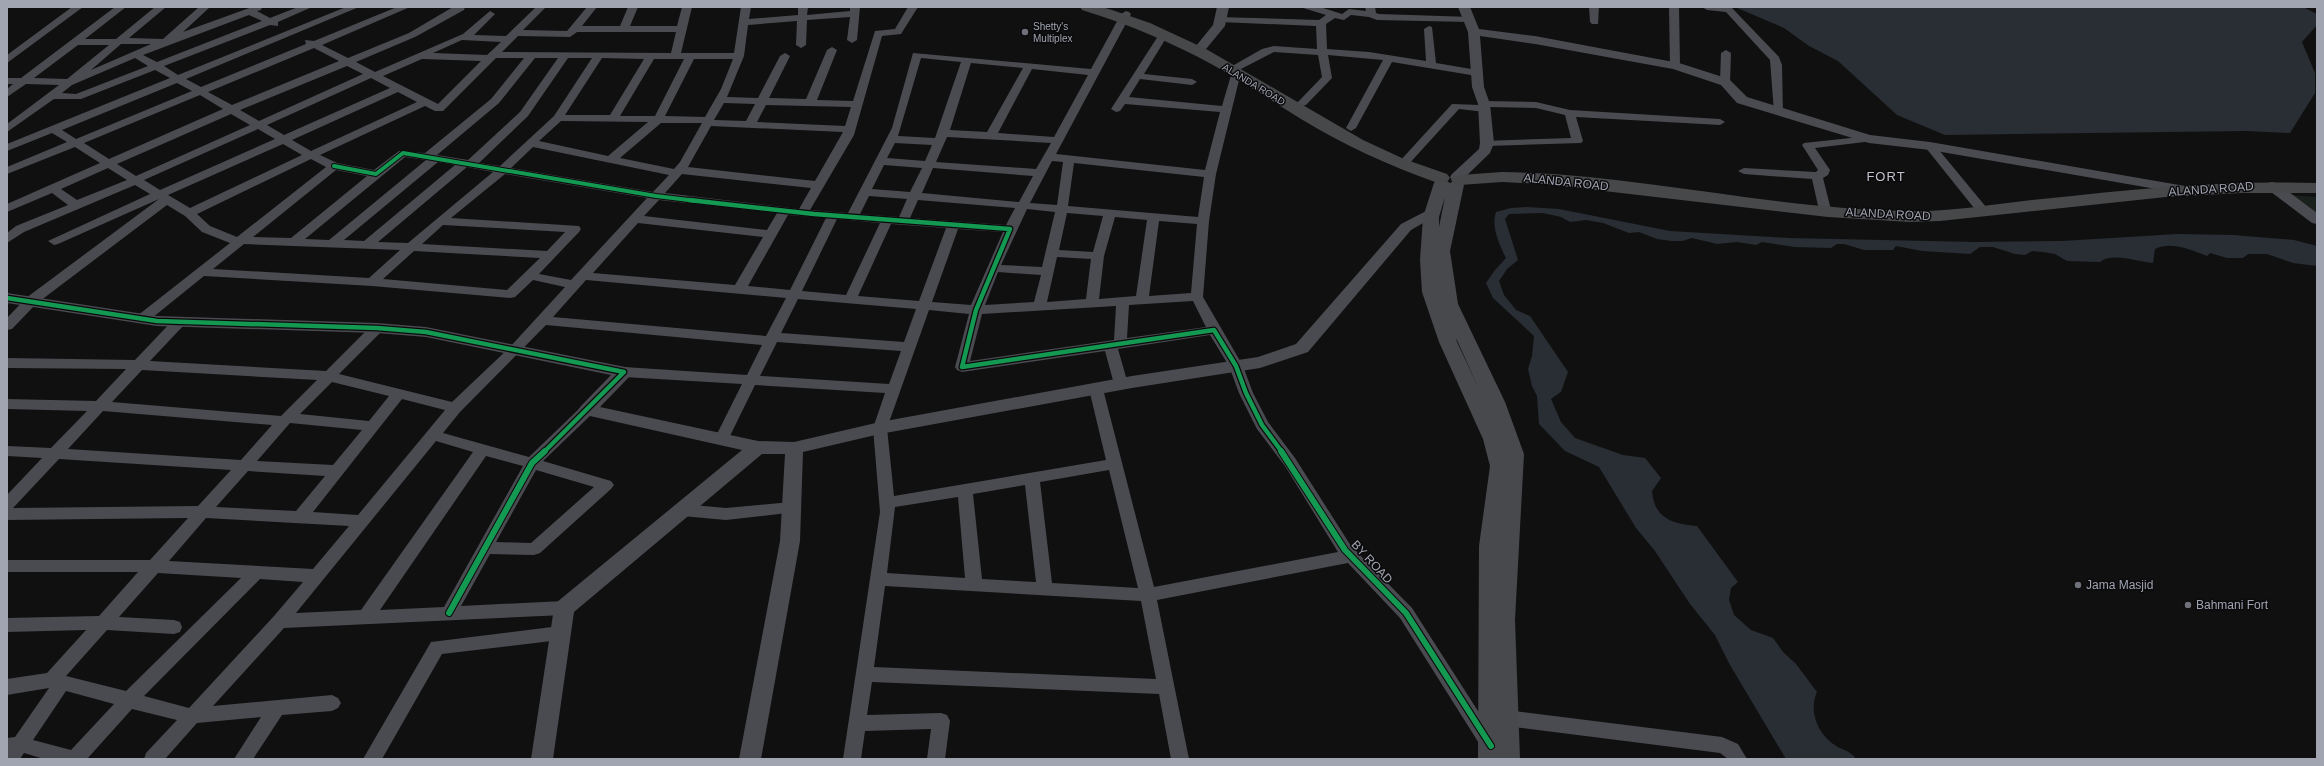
<svg xmlns="http://www.w3.org/2000/svg" width="2324" height="766" viewBox="0 0 2324 766" font-family="Helvetica,sans-serif">
<style>
.green{fill:#1a201b}
.water{fill:#282e34}
.lines{fill:none;stroke-linecap:round;stroke-linejoin:round}
.minor{fill:#4a4b50;fill-rule:evenodd}
.tertiary{fill:#4a4b50;fill-rule:evenodd}
.secondary{fill:#48494d;fill-rule:evenodd}
.primary{fill:#47484a;fill-rule:evenodd}
.cycleway-far2-casing{stroke:#0b0a0c;stroke-width:6}
.cycleway-far1-casing{stroke:#0b0a0c;stroke-width:7}
.cycleway-casing{stroke:#0b0a0c;stroke-width:8}
.cycleway-far2{stroke:#139951;stroke-width:4}
.cycleway-far1{stroke:#139951;stroke-width:4.5}
.cycleway{stroke:#139951;stroke-width:6}
.poi-dot{fill:#6e7179;stroke:#0b0a0c;stroke-width:1.5}
.labels{text-anchor:middle;stroke-width:3;stroke-linejoin:round;paint-order:stroke}
.far-poi-label{font-size:10px;fill:#a1a5b1;stroke:#0b0a0c;text-anchor:start}
.far-street-label{font-size:10px;fill:#a1a5b1;stroke:#0b0a0c}
.street-label{font-size:12px;fill:#a1a5b1;stroke:#0b0a0c}
.poi-label{font-size:12px;fill:#a1a5b1;stroke:#0b0a0c;text-anchor:start}
.neighbourhood-label{font-size:13px;letter-spacing:1px;fill:#c2c4cd;stroke:#0b0a0c}
</style>
<rect width="100%" height="100%" fill="#101010"/>
<!-- green -->
<path class="green" d="M2290 195 2317 197V214Z"/>
<!-- water -->
<g class="water">
<path d="M1735 7H2303L2317 14V25L2302 42 2315 73V93L2290 133 2246 131 1945 135 1897 115 1838 61 1809 46 1784 28Z"/>
<path d="M1527 207 1559 209 1670 231 1789 238 1975 242 2062 241 2177 234 2233 235 2294 240 2317 246V266L2293 263 2267 254H2248L2243 258H2227L2210 253 2207 256C2191 250 2171 241 2155 249L2153 263C2138 262 2112 252 2100 262L2067 261 2055 254 2043 252 2032 251 2025 255 2015 254 1993 247H1980L1970 254 1922 251 1896 246 1893 250H1864L1844 244H1837L1831 248 1795 247 1762 242 1756 245 1737 242 1717 244 1692 238 1682 241H1671L1657 239 1639 232 1629 233 1603 223 1586 220 1570 222 1561 217 1543 213 1509 214 1505 219 1518 260 1507 269 1499 281 1504 295 1516 310 1530 316 1568 372 1561 392 1551 399 1561 422 1575 438 1623 455 1645 458 1661 478 1652 491C1654 518 1672 524 1697 526L1738 582 1731 588 1729 600 1734 615 1751 630 1773 638 1783 652 1796 664 1817 692C1808 711 1818 735 1836 746 1843 750 1851 751 1856 759H1786L1730 665 1715 635 1690 604 1655 551 1636 528 1599 467 1565 451 1539 424 1537 396 1532 386 1528 369 1532 356 1534 336 1493 298 1486 283 1495 270 1506 258C1499 244 1491 227 1496 212L1511 208Z"/>
</g>
<g class="lines">
<!-- minor -->
<g class="minor">
<path d="M72 7H83L7 63V55Z"/>
<path d="M115 7H126L85 39H116L155 7H166L129 38 163 39 199 7H210L183 32 252 7H262L261 10 257 11 270 18 298 7H312L278 22V26L270 25 164 66 178 75 346 7H359L186 79 201 87 306 44 305 40 314 41 397 7H410L322 45 348 58 409 33 453 7H465L464 10 415 37 356 62 375 72 463 34 490 11 495 14 474 35 506 36 536 7H546L523 30 567 31 587 7H597L582 26H620L628 7H638L630 26H677L682 7H692L681 53H734L741 7H751L749 19 798 15V7H808L807 15 850 11V7H860L857 40 852 43 847 40 850 17 807 20 806 45 801 48 796 45 797 21 748 25 744 56 727 97 758 98 780 56 785 53 790 56 769 98 806 99 827 50 832 47 837 50 817 100 853 101 875 31 895 29 908 7H918L901 34 882 36 854 135 810 210 848 213 892 128 913 53 1091 69 1121 14 1126 11 1129 12 1131 14 1056 154 1205 170 1220 112 1125 104 1120 111 1116 112 1111 109 1160 33 1163 32 1168 35 1144 74 1192 79 1197 82 1192 85 1140 79 1129 97 1222 106 1234 65 1262 49 1274 46 1317 49 1316 26 1220 22 1215 19 1217 17 1319 20 1326 15 1300 7H1320L1342 14 1349 9 1366 11 1365 7H1375L1376 13 1379 14 1472 17 1474 19 1469 22 1377 20 1369 17 1351 15 1344 20 1335 18 1326 24 1327 49 1369 52 1426 61 1424 29 1429 26 1432 27 1436 63 1477 70 1482 73 1477 76 1392 62 1356 128 1351 131 1346 128 1383 60 1328 55 1332 78 1306 105 1302 106 1297 103 1322 77 1318 55 1274 52 1239 70 1241 72 1216 174 1209 221 1203 297 1243 366 1253 393 1268 422 1295 458 1351 546 1412 608 1494 736 1497 742 1494 748 1488 750 1482 748 1400 618 1348 563 1157 600 1189 759H1171L1159 694 872 682 867 715 941 713 947 715 950 721 945 759H927L931 729 865 731 861 759H843L880 512 873 428 885 393 755 385 728 440 726 444H716L714 440 742 384 624 377 617 372 624 367 747 375 762 345 546 325 460 412 443 433 529 457 582 406H592L594 410 592 414 543 461 611 481 614 485 611 489 540 553 534 555 490 554 461 606 564 601 570 603 572 608 570 613 564 615 284 628 213 706 332 695 338 698 341 703 338 708 332 711 282 715 253 759H234L261 717 197 723 165 759H144L146 753 177 720 132 709 87 759H44L24 753 20 759H7V738L15 737 49 688 7 695V679L47 673 86 630 7 632V618L99 616 138 572H7V560H150L188 518 7 520V495L42 458 7 456V446L51 448 87 411 7 409V399L96 401 126 369 7 368V358L135 360 174 319 179 318 186 322 184 325 150 361 326 371 372 325H382L384 328 382 331 339 374 452 402 510 347 565 287 533 280 515 297 510 298 372 286 204 276 147 322H137L135 319 137 316 230 243 202 232 185 216 167 205 36 304 12 329 7 330V318L26 298 159 199 58 244 54 245 48 241 150 194 135 185 24 232 7 243V233L16 226 68 205 52 193 7 212V204L100 163 75 147 7 174V167L67 142 52 133 7 151V144L170 78 155 70 81 99H54L7 132V124L59 85 26 84 7 97V89L13 84H7V78H21ZM249 15 262 21 157 62 143 55ZM577 32H676L671 53 502 52 518 36 570 37ZM462 40 501 42 487 55 433 53ZM121 44H151L91 70ZM78 45H109L67 79 34 78ZM314 48 339 61 232 105 208 92ZM135 58 148 66 76 94 62 93 72 85ZM496 58H524L491 99 425 153 399 151 374 170 337 163 320 155 425 106 435 111H443ZM535 58H558L520 112 468 160 437 155 499 103ZM568 58H592L554 116 500 166 479 163 528 116ZM602 58 644 59 610 115H565ZM921 58 961 62 935 138 898 136ZM422 59H423L481 61 438 104 383 76ZM654 59H684L655 116H620ZM694 59H733L721 89 705 117 665 116ZM971 63 1023 68 987 132 950 130ZM347 66 363 74 259 121 240 110ZM1032 69 1088 75 1054 137 998 133ZM371 78 390 88 284 135 267 125ZM177 83 192 91 76 139 62 130ZM398 92 417 102 311 151 292 140ZM200 95 223 109 109 159 84 143ZM724 103 755 104 746 121 714 120ZM766 105 851 107 845 126 757 122ZM231 114 250 125 136 176 117 164ZM561 121 648 122 608 156 539 141ZM661 123H702L680 162 674 169 620 158ZM711 126 843 132 815 181 688 167ZM258 129 275 139 160 190 144 180ZM947 137 1051 143 1036 169 936 162ZM895 143 932 145 925 161 887 158ZM283 144 302 155 190 208 168 195ZM533 147 669 175 653 192 511 168ZM405 157 426 160 329 240 305 239ZM311 159 326 167 237 237 210 226 197 214ZM1052 161 1063 162 1057 205 1030 203ZM438 162 455 165 364 241 344 240ZM1074 163 1204 177 1198 217 1068 206ZM884 165 922 168 910 192 872 189ZM467 167 493 172 408 243 378 242ZM108 168 127 180 77 200 61 189ZM933 168 1033 176 1019 202 922 193ZM336 170 367 176 291 238 253 237ZM505 174 647 198 571 280 539 274 579 232 581 229 579 226 451 218ZM682 174 811 188 799 209 665 193ZM869 196 907 199 899 217 860 214ZM659 200 777 213 767 230 644 216ZM918 200 1015 208 1006 225 910 218ZM1027 209 1055 212 1042 267 1001 265ZM1067 213 1103 216 1093 252 1059 250ZM788 215 826 218 790 290 748 286ZM1115 217 1147 220 1136 296 1099 299 1104 256ZM837 219 880 223 846 295 802 291ZM1159 221 1197 224 1191 293 1149 296ZM638 223 763 237 735 285 593 273ZM891 224 946 228 919 301 858 296ZM443 225 565 232 547 251 422 244ZM958 229 1003 232 971 305 932 302ZM244 244 400 250 369 278 213 269ZM414 251 540 258 507 290 383 279ZM1057 257 1091 259 1086 299 1047 302ZM998 272 1041 275 1034 302 985 305ZM586 280 786 298 766 336 553 317ZM798 299 916 309 904 342 781 333ZM1193 301 1206 327 1127 338 1129 305ZM1116 306 1114 340 970 361 982 314ZM929 310 969 314 955 367 957 370 962 372 1105 351 1114 384 1116 387H1126L1128 384 1118 349 1210 335 1229 366 1239 393 1257 429 1285 466 1338 552 1154 587 1103 389 1101 386H1091L1089 389 1106 460 894 496 887 428ZM777 342 901 351 889 384 760 376ZM142 370 317 380 281 416 112 402ZM332 382 389 396 369 421 300 414ZM402 399 445 410 358 515 313 512ZM103 411 272 425 241 460 68 449ZM290 423 362 430 333 465 257 461ZM436 441 473 452 361 610 296 613ZM486 456 523 466 444 607 380 610ZM59 459 231 470 198 506 13 508ZM536 470 594 487 531 543 496 542ZM1109 470 1138 588 1052 583 1040 482ZM248 471 325 476 296 511 216 507ZM1025 485 1036 582 982 579 973 494ZM958 497 965 578 887 573 895 507ZM206 518 349 526 313 569 169 561ZM158 573 241 578 126 691 66 676 107 630 174 634 180 632 182 627 180 622 174 620 119 617ZM260 579 303 582 274 616 189 708 144 696ZM885 586 1141 601 1156 679 874 667ZM66 691 114 704 71 750 33 740Z"/>
<path d="M1589 7H1599L1598 24H1592L1590 22Z"/>
<path d="M1669 7H1679L1680 66 1675 69 1670 66Z"/>
<path d="M1702 7 1732 8 1779 57 1782 65 1783 114 1779 115 1774 112 1770 60 1726 12 1707 10Z"/>
<path d="M1726 50 1731 53 1730 82 1725 85 1720 82 1721 53Z"/>
<path d="M1484 101 1536 102 1570 110 1720 119 1725 122 1720 125 1576 117 1583 141 1581 143 1487 146 1481 143 1483 141 1571 138 1565 115 1536 108 1489 107V111L1485 112 1459 109 1407 166H1399L1397 164 1399 162 1452 104 1480 105V102Z"/>
<path d="M1869 136 1873 137V141L1815 148 1830 170 1828 175 1823 178 1831 210 1829 213H1821L1819 210 1812 179 1744 174 1738 171 1744 168 1816 172 1818 170 1802 145 1804 143Z"/>
<path d="M1930 143 1934 144 1986 207 1988 210 1986 213H1978L1926 148 1924 146 1926 144Z"/>
<path d="M791 502 796 504 799 508 796 512 726 520 682 516 677 514 674 510 677 506 682 504 726 508Z"/>
<path d="M560 626 566 628 568 633 566 638 560 640 442 654 382 759H363L431 642Z"/>
<path d="M1506 710 1722 737 1738 744 1747 759H1728L1720 753 1506 726 1500 724 1497 718 1500 712Z"/>
</g>
<!-- tertiary -->
<g class="tertiary">
<path d="M1217 7H1229L1225 26 1206 49H1198L1196 46 1213 25Z"/>
<path d="M1458 7H1470L1479 29 1535 36 1679 63 1729 79 1747 97 1870 135 1930 142 2185 186 2192 190 2185 194 1930 150 1869 143 1737 103 1721 85 1673 69 1535 44 1480 36 1484 87 1490 104 1494 143 1490 153 1462 180H1452L1450 177 1452 174 1479 149 1480 143 1478 104 1472 87 1468 32Z"/>
<path d="M2272 182 2277 183 2317 213V224L2312 223 2267 189 2265 186 2267 183Z"/>
<path d="M1432 208 1437 209 1439 212 1437 215 1411 230 1308 352 1260 368 1132 388 880 434 803 452 800 541 761 759H739L780 541 785 454H762L574 612 553 759H531L554 608 557 602 742 450 581 414 578 410 581 406 611 375 426 337 377 333 157 326 7 303V293L157 316 377 323 426 327 630 368 632 372 630 376 600 407 758 441 794 442 880 422 1132 376 1258 357 1296 344 1401 224Z"/>
</g>
<!-- secondary -->
<path class="secondary" d="M1442 178 1450 183 1456 180 1462 182 1464 185 1450 251 1458 304 1505 402 1524 454 1515 620 1520 759H1478L1479 546 1490 466 1483 439 1439 342 1422 292 1420 260 1423 217 1434 183 1436 180ZM1445 197 1439 227V217ZM1456 338 1479 389 1457 342Z"/>
<!-- primary -->
<g class="primary">
<path d="M1080 7H1102L1112 10 1150 23 1206 49 1363 140 1404 159 1447 174 1450 178 1447 182H1435C1388 165 1344 145 1301 119 1271 101 1243 81 1213 65 1171 42 1128 24 1082 10Z"/>
<path d="M1502 172C1639 174 1774 210 1911 211 1955 212 1999 203 2042 199 2134 189 2225 180 2317 183V193H2241L2166 197 1940 221 1910 222 1828 217 1544 184 1502 182 1460 185 1454 184 1451 180 1454 176 1460 175Z"/>
</g>
<!-- cycleway-far2 casing -->
<g class="cycleway-far2-casing">
<path id="cycleway-far2" d="M334 166 376 174 403 153 656 196 697 201"/>
</g>
<!-- cycleway-far1 casing -->
<g class="cycleway-far1-casing">
<g id="cycleway-far1">
<path d="M689 200 814 214 1010 229 976 310 962 367 1214 330 1236 366 1246 393 1262 425 1282 452"/>
<path d="M7 298 157 321 377 328 426 332 624 372 544 452"/>
</g>
</g>
<!-- cycleway casing -->
<g class="cycleway-casing">
<g id="cycleway">
<path d="M1281 451 1345 550 1406 613 1491 746"/>
<path d="M449 613 532 463 545 451"/>
</g>
</g>
<!-- cycleway-far2 -->
<use href="#cycleway-far2" class="cycleway-far2"/>
<!-- cycleway-far1 -->
<use href="#cycleway-far1" class="cycleway-far1"/>
<!-- cycleway -->
<use href="#cycleway" class="cycleway"/>
</g>
<!-- markers -->
<g class="poi-dot">
<circle cx="1025" cy="32" r="4"/>
<circle cx="2078" cy="585" r="4"/>
<circle cx="2188" cy="605" r="4"/>
</g>
<g class="labels">
<!-- far-poi labels -->
<g class="far-poi-label">
<text x="1033" y="30">Shetty's<tspan x="1033" dy="12">Multiplex</tspan></text>
</g>
<!-- far-street labels -->
<g class="far-street-label">
<text transform="translate(1254 84) rotate(31)" y="4">ALANDA ROAD</text>
</g>
<!-- street labels -->
<g class="street-label">
<text transform="translate(1566 182) rotate(6)" y="4">ALANDA ROAD</text>
<text transform="translate(2211 189) rotate(-4)" y="4">ALANDA ROAD</text>
<text transform="translate(1888 214) rotate(3)" y="4">ALANDA ROAD</text>
<text transform="translate(1372 562) rotate(47)" y="4">BY ROAD</text>
</g>
<!-- poi labels -->
<g class="poi-label">
<text x="2086" y="589">Jama Masjid</text>
<text x="2196" y="609">Bahmani Fort</text>
</g>
<!-- neighbourhood labels -->
<g class="neighbourhood-label">
<text x="1886" y="181">FORT</text>
</g>
</g>
<!-- border -->
<rect width="2324" height="766" fill="none" stroke="#a1a5b1" stroke-width="16"/>
</svg>
